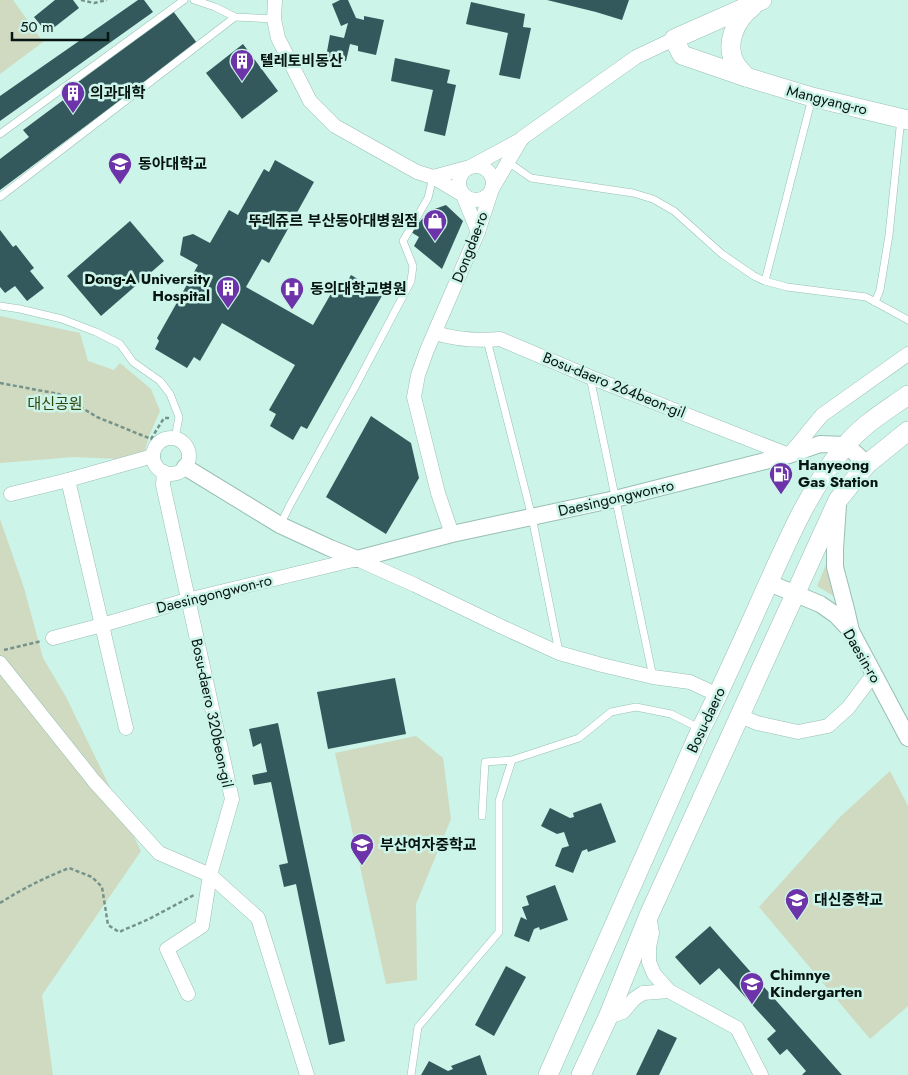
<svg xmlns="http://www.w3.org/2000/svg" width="908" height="1075" viewBox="0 0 908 1075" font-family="Jost,'Noto Sans KR',sans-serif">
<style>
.green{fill:#cfdac0}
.building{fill:#33595c}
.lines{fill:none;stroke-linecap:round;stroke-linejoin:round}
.service-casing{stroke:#99bfb5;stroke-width:8}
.minor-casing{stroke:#99bfb5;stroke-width:15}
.tertiary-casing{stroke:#99bfb5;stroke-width:18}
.secondary-casing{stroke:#99bfb5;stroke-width:20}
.path{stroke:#76938b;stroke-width:2.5;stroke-dasharray:4 2.5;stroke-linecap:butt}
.service{stroke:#fff;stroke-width:7}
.minor{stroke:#fff;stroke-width:14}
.tertiary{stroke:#fff;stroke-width:16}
.secondary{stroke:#fff;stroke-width:19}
.labels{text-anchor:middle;stroke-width:5;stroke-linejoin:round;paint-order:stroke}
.poi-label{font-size:15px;font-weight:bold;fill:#071512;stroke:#ccf4e9;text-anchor:start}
.street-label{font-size:15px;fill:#071512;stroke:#ccf4e9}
.park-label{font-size:15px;fill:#304309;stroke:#ccf4e9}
</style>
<rect width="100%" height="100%" fill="#ccf4e9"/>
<!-- green -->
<g class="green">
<path d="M0 0H13L43 42 0 74Z"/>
<path d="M0 316 80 333 88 361 114 370 120 363 151 389 160 411 149 436 142 460 74 457 0 463Z"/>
<path d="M0 519 24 588 43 658 66 697 141 851 42 995 53 1075H0Z"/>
<path d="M828 560 837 598 817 586Z"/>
<path d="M416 736 443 758 451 819 416 904 417 980 386 984 335 753Z"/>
<path d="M890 771 908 806V1006L870 1039 759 907 840 817Z"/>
</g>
<!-- building -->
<g class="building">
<path d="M55 0H73L79 8 47 33 34 17Z"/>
<path d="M138 0H144L153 12 0 121V96Z"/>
<path d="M340 0H348L356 18 364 20V16L384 20 376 55 358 51V46L350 44 346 61 326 57 330 35 344 38 348 23 341 26 332 4Z"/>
<path d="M547 0H629L622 20 596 12Z"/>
<path d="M471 2 525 14 523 27 531 28 520 79 499 75 508 33 466 24Z"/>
<path d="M173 11 197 43 0 190V159L29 137 23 130 66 98 62 94Z"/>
<path d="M243 44 278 91 242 119 206 73Z"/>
<path d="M395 58 450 70 447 83 456 85 445 136 424 131 433 90 391 81Z"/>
<path d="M275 160 314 182 269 263 262 259 246 287 313 325 336 285 343 289 351 275 383 294 307 429 301 426 293 440 270 426 276 414 269 410 295 365 222 323 200 361 194 357 187 368 155 349 159 341 157 338 198 265 180 255 183 237 193 234 210 243 229 210 238 215 264 169 269 172Z"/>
<path d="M446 205 463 221 442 269 414 246 419 237 411 232 429 211Z"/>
<path d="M130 221 164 261 101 316 67 276Z"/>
<path d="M0 230 13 247 16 245 34 268 30 271 44 288 27 301 15 286 5 293 0 287Z"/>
<path d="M371 416 411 443 419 478 386 534 326 497Z"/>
<path d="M395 678 406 734 328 749 317 692Z"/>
<path d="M278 723 345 1041 329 1045 296 884 284 887 279 865 288 863 271 782 254 785 252 775 267 772 261 743 253 747 249 729Z"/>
<path d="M601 803 616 842 588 852 587 849 582 851 573 873 555 866 562 848 569 846 564 832 557 834 541 826 550 808 570 818 574 817 573 813Z"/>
<path d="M555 885 568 920 540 930 539 927 534 929 529 942 514 936 521 917 527 920 522 907 529 905 526 896Z"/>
<path d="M710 926 842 1075H802L806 1071 787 1049 780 1055 767 1039 776 1031 719 968 700 985 675 957Z"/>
<path d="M506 966 526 977 494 1036 475 1025Z"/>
<path d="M658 1029 677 1038 659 1075H636Z"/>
<path d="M480 1055 487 1075H421L429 1061 448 1071 453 1069 451 1066Z"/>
</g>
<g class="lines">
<!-- service casing -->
<g class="service-casing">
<g id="service">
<path d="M194 0 215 7 235 17 274 19"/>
<path d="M0 134 184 0"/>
<path d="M508 162 531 178 633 193 653 199 674 211 722 254 754 276 765 281 787 287 866 297 908 320"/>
<path d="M0 197 235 17"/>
<path d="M765 281 812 98"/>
<path d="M875 302 880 290 889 235 901 118"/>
<path d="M0 306 20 309 62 319 96 332 120 344 133 362 160 381 170 394 179 417 175 438"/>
<path d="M487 340 532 517 559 652"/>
<path d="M590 377 653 677"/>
<path d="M280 525 290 505 355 387 411 281 413 266 403 241 428 198 433 177"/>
<path d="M482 816 485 762 512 760 579 738 611 712 636 707 671 714 701 729"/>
<path d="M411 1075 418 1027 499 932V801L512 760"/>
</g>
</g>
<!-- minor casing -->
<g class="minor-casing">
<g id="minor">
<path d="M275 0 274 19 278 38 310 101 335 126 417 172 433 177 463 195 478 232"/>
<circle cx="476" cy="183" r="17"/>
<path d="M433 177 470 167 522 139"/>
<path d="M435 333C455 339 479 341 500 339L590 377 789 455 822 415 908 354"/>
<circle cx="171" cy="456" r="18"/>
<path d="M164 472 163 485 232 799 210 875 258 918 307 1075"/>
<path d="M68 480 153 456"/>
<path d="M11 494 68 480 126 728"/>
<path d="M452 534 438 493 414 397 418 375 427 350 478 232 492 189 522 138 636 57 674 39"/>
<path d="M53 638 102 625 187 600 357 559 415 585 500 626 559 653 602 665 653 677 690 682 718 695"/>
<path d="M0 663 94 781 159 853 210 875 202 926 167 949 188 994"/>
<path d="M740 716 757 723 798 732 828 726 848 708 873 675"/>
<path d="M649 915 652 933 649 947V962L654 974 669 991 737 1028 761 1075"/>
<path d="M608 1017 623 1012 634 999 643 993 669 991"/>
</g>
</g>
<!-- tertiary casing -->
<g class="tertiary-casing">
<g id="tertiary">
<path d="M185 467 280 525 330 548 357 559 452 534 615 499 789 455 820 444 846 445 867 464"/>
<path d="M838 505 835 549V567L846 609 851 631"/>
<path d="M769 583 820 604 836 615 851 631 908 738"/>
</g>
</g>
<!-- secondary casing -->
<g class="secondary-casing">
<g id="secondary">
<path d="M762 0 674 39 682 55 746 77 812 97 908 120"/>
<path d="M746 77C743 73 739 69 736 65 724 45 735 20 752 7"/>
<path d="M548 1075 701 729C725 681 746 633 768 584 790 535 811 486 846 445 863 424 886 411 908 395"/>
<path d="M581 1075 608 1017 649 915 838 500 867 464 908 431"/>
</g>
</g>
<!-- path -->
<g class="path">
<path d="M81 0 94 3 107 0"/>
<path d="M0 383 59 394 97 417 151 439 164 418H170"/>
<path d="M4 650 42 641"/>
<path d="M0 903C22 889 44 878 69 868L92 877 102 887 108 925 119 932 149 919 194 895"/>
</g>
<!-- service -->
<use href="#service" class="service"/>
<!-- minor -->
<use href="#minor" class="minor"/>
<!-- tertiary -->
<use href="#tertiary" class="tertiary"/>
<!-- secondary -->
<use href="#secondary" class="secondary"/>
</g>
<!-- icons -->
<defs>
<g id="building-pin" transform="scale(1.25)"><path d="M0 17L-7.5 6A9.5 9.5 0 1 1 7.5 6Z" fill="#6d33a9" stroke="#ccf4e9"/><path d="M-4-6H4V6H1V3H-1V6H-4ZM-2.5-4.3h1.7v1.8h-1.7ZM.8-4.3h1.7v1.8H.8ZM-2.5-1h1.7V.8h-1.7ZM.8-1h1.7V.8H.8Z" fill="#fff"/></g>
<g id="university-pin" transform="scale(1.25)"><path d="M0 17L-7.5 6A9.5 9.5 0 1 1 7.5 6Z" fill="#6d33a9" stroke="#ccf4e9"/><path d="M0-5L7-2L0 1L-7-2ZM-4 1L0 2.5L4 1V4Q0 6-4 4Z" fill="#fff"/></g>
<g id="shop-pin" transform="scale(1.25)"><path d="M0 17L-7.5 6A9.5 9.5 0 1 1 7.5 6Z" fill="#6d33a9" stroke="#ccf4e9"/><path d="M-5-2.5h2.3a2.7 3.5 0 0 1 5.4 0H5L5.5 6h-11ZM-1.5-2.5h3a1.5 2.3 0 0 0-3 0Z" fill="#fff"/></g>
<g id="hospital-pin" transform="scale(1.25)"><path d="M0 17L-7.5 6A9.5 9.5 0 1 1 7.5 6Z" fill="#6d33a9" stroke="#ccf4e9"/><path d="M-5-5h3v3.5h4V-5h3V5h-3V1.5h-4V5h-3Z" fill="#fff"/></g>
<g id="fuel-pin" transform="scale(1.25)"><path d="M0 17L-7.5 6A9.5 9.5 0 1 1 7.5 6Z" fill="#6d33a9" stroke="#ccf4e9"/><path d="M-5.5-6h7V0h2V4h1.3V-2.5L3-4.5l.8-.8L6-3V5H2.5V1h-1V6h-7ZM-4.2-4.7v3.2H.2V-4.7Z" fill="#fff"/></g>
<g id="school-pin" transform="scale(1.25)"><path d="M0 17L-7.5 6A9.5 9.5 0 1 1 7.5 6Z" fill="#6d33a9" stroke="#ccf4e9"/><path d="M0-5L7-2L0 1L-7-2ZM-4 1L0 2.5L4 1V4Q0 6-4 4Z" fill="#fff"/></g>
</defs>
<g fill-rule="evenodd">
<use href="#building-pin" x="242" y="61"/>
<use href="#building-pin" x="73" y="93"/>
<use href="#university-pin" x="120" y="164"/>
<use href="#shop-pin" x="435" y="221"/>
<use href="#building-pin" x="228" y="288"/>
<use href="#hospital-pin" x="292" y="289"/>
<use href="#fuel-pin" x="781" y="474"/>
<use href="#school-pin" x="362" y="845"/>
<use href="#school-pin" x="797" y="900"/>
<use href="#school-pin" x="752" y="984"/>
</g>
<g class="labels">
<!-- poi labels -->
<g class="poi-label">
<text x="260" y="66">텔레토비동산</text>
<text x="90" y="98">의과대학</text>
<text x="138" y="169">동아대학교</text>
<text x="418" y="226" text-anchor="end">뚜레쥬르 부산동아대병원점</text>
<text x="210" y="284" text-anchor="end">Dong-A University<tspan x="210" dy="17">Hospital</tspan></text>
<text x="310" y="294">동의대학교병원</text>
<text x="798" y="470">Hanyeong<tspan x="798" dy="17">Gas Station</tspan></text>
<text x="380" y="850">부산여자중학교</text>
<text x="814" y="905">대신중학교</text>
<text x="770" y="980">Chimnye<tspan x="770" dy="17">Kindergarten</tspan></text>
</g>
<!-- street labels -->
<g class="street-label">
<text transform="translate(827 100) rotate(14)" y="5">Mangyang-ro</text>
<text transform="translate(470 247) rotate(-69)" y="5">Dongdae-ro</text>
<text transform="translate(614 385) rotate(22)" y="5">Bosu-daero 264beon-gil</text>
<text transform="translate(616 498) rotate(-13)" y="5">Daesingongwon-ro</text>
<text transform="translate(214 594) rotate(-14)" y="5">Daesingongwon-ro</text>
<text transform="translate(862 656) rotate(60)" y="5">Daesin-ro</text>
<text transform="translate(212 713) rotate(78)" y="5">Bosu-daero 320beon-gil</text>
<text transform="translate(706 720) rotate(-65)" y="5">Bosu-daero</text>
</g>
<!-- park labels -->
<g class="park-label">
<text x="55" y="409">대신공원</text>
</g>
</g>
<!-- scale -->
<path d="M12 32v8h96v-8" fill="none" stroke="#071512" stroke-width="2.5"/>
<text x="20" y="32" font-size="15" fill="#071512" stroke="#ccf4e9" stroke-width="4" paint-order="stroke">50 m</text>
</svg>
